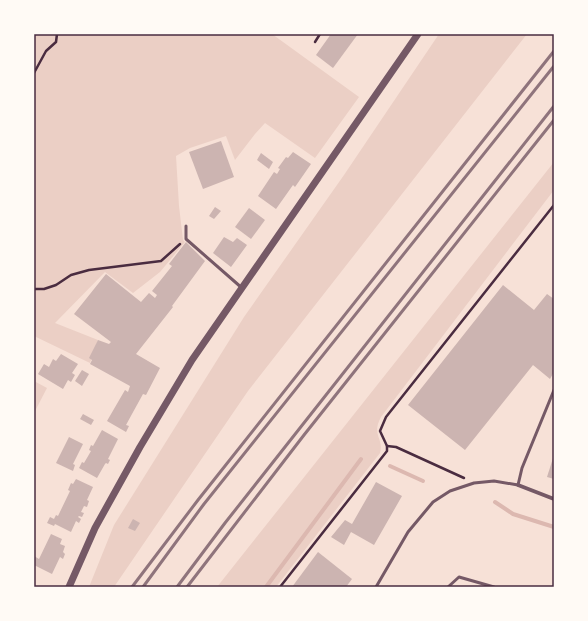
<svg xmlns="http://www.w3.org/2000/svg" width="588" height="621" viewBox="0 0 588 621" font-family="Rubik,sans-serif">
<style>
.green{fill:#ebcfc5}
.lines{fill:none;stroke-linecap:round;stroke-linejoin:round}
.stream{stroke:#dcb8b0;stroke-width:4}
.building{fill:#ccb4b1}
.path{stroke:#4a2c40;stroke-width:2.5}
.service{stroke:#755966;stroke-width:3}
.minor{stroke:#755966;stroke-width:4}
.tertiary{stroke:#755966;stroke-width:7}
.rail{stroke:#8f747c;stroke-width:3}
.neatline{fill:none;stroke:#4a2c40;stroke-width:1.5}
</style>
<rect width="100%" height="100%" fill="#f7e1d7"/>
<!-- green -->
<g class="green">
<path d="M34 34H272L359 97 315 158 265 123 255 134 235 160 226 136 190 148 176 156 179 206 183 240 185 242 160 272 133 293 105 272 55 323 98 340 90 363 34 336Z"/>
<path d="M439 34H527L248 391 114 587H89L114 525 244 317 344 175Z"/>
<path d="M554 162V190L381 417C371 435 384 438 380 453L276 587H217Z"/>
<path d="M34 381 47 388 34 413Z"/>
</g>
<g class="lines">
<!-- stream -->
<g class="stream">
<path d="M390 466 423 481"/>
<path d="M495 502 513 514 554 527"/>
<path d="M266 587 361 459"/>
</g>
</g>
<!-- building -->
<g class="building">
<path d="M331 34H358L333 68 316 55Z"/>
<path d="M221 141 234 177 203 189 189 152Z"/>
<path d="M293 152 311 164 295 187 293 185 276 209 258 196 274 172 277 174 280 169 278 168 286 157 288 158Z"/>
<path d="M261 153 273 162 269 169 257 160Z"/>
<path d="M215 207 221 211 214 219 209 216Z"/>
<path d="M249 208 265 220 251 239 235 227Z"/>
<path d="M224 237 233 242 237 238 247 245 231 267 213 253Z"/>
<path d="M186 242 205 261 172 306 173 307 136 354 160 368 146 395 143 394 132 414 126 425 129 426 126 432 107 421 125 390 128 392 130 386 90 364 92 360 89 358 98 340 109 344 111 342 74 314 106 274 141 302 149 293 155 298 157 295 152 291 172 266 169 264Z"/>
<path d="M503 285 534 310 547 294 554 299V372L550 379 533 365 465 450 408 405Z"/>
<path d="M61 354 78 364 72 373 75 375 71 382 68 380 63 389 38 374 44 364 49 367 53 359 56 361Z"/>
<path d="M82 370 89 374 82 386 75 381Z"/>
<path d="M83 414 94 420 91 425 80 419Z"/>
<path d="M102 430 118 439 108 459 110 460 108 464 106 463 105 464 97 478 79 468 82 462 84 463 91 451 89 450 91 445 93 446Z"/>
<path d="M69 437 83 444 73 464 75 465 73 471 56 463Z"/>
<path d="M554 455V479L547 477Z"/>
<path d="M76 479 93 487 87 500 89 501 87 507 84 506 81 512 84 513 82 517 79 516 78 517 81 519 79 523 76 521 71 532 55 524 54 526 47 523 50 517 54 519 56 515 58 516 70 491 68 490 71 483 73 484Z"/>
<path d="M376 482 402 496 374 545 351 532 344 545 331 537 345 520 352 524Z"/>
<path d="M133 519 140 523 135 531 128 528Z"/>
<path d="M51 534 62 539 60 544 65 546 63 552 65 554 63 559 60 557 52 574 34 565V556L39 559Z"/>
<path d="M318 552 352 579 346 587H292Z"/>
</g>
<g class="lines">
<!-- path -->
<g class="path">
<path d="M315 42 320 34"/>
<path d="M34 73 46 51 56 42 57 34"/>
<path d="M34 289H44L56 285 71 275 89 270 161 261 180 244"/>
<path d="M387 446 396 447 464 478"/>
<path d="M280 587 387 451V446L380 431 386 417 554 205"/>
</g>
<!-- service -->
<g class="service">
<path d="M186 226V239L242 288"/>
<path d="M376 587 408 532 433 502 450 491 474 483 494 481 518 485 522 468 554 390"/>
<path d="M448 587 459 577 494 587"/>
</g>
<!-- minor -->
<path class="minor" d="M518 485 554 499"/>
<!-- tertiary -->
<path class="tertiary" d="M69 587 95 528 140 447 192 360 418 34"/>
<!-- rail -->
<g class="rail">
<path d="M132 587 198 500 554 51"/>
<path d="M143 587 204 504 554 66"/>
<path d="M177 587 225 523 554 106"/>
<path d="M187 587 304 435 554 120"/>
</g>
</g>
<!-- border -->
<rect width="588" height="621" fill="none" stroke="#fffaf5" stroke-width="70"/>
<rect x="35" y="35" width="518" height="551" class="neatline"/>
</svg>
